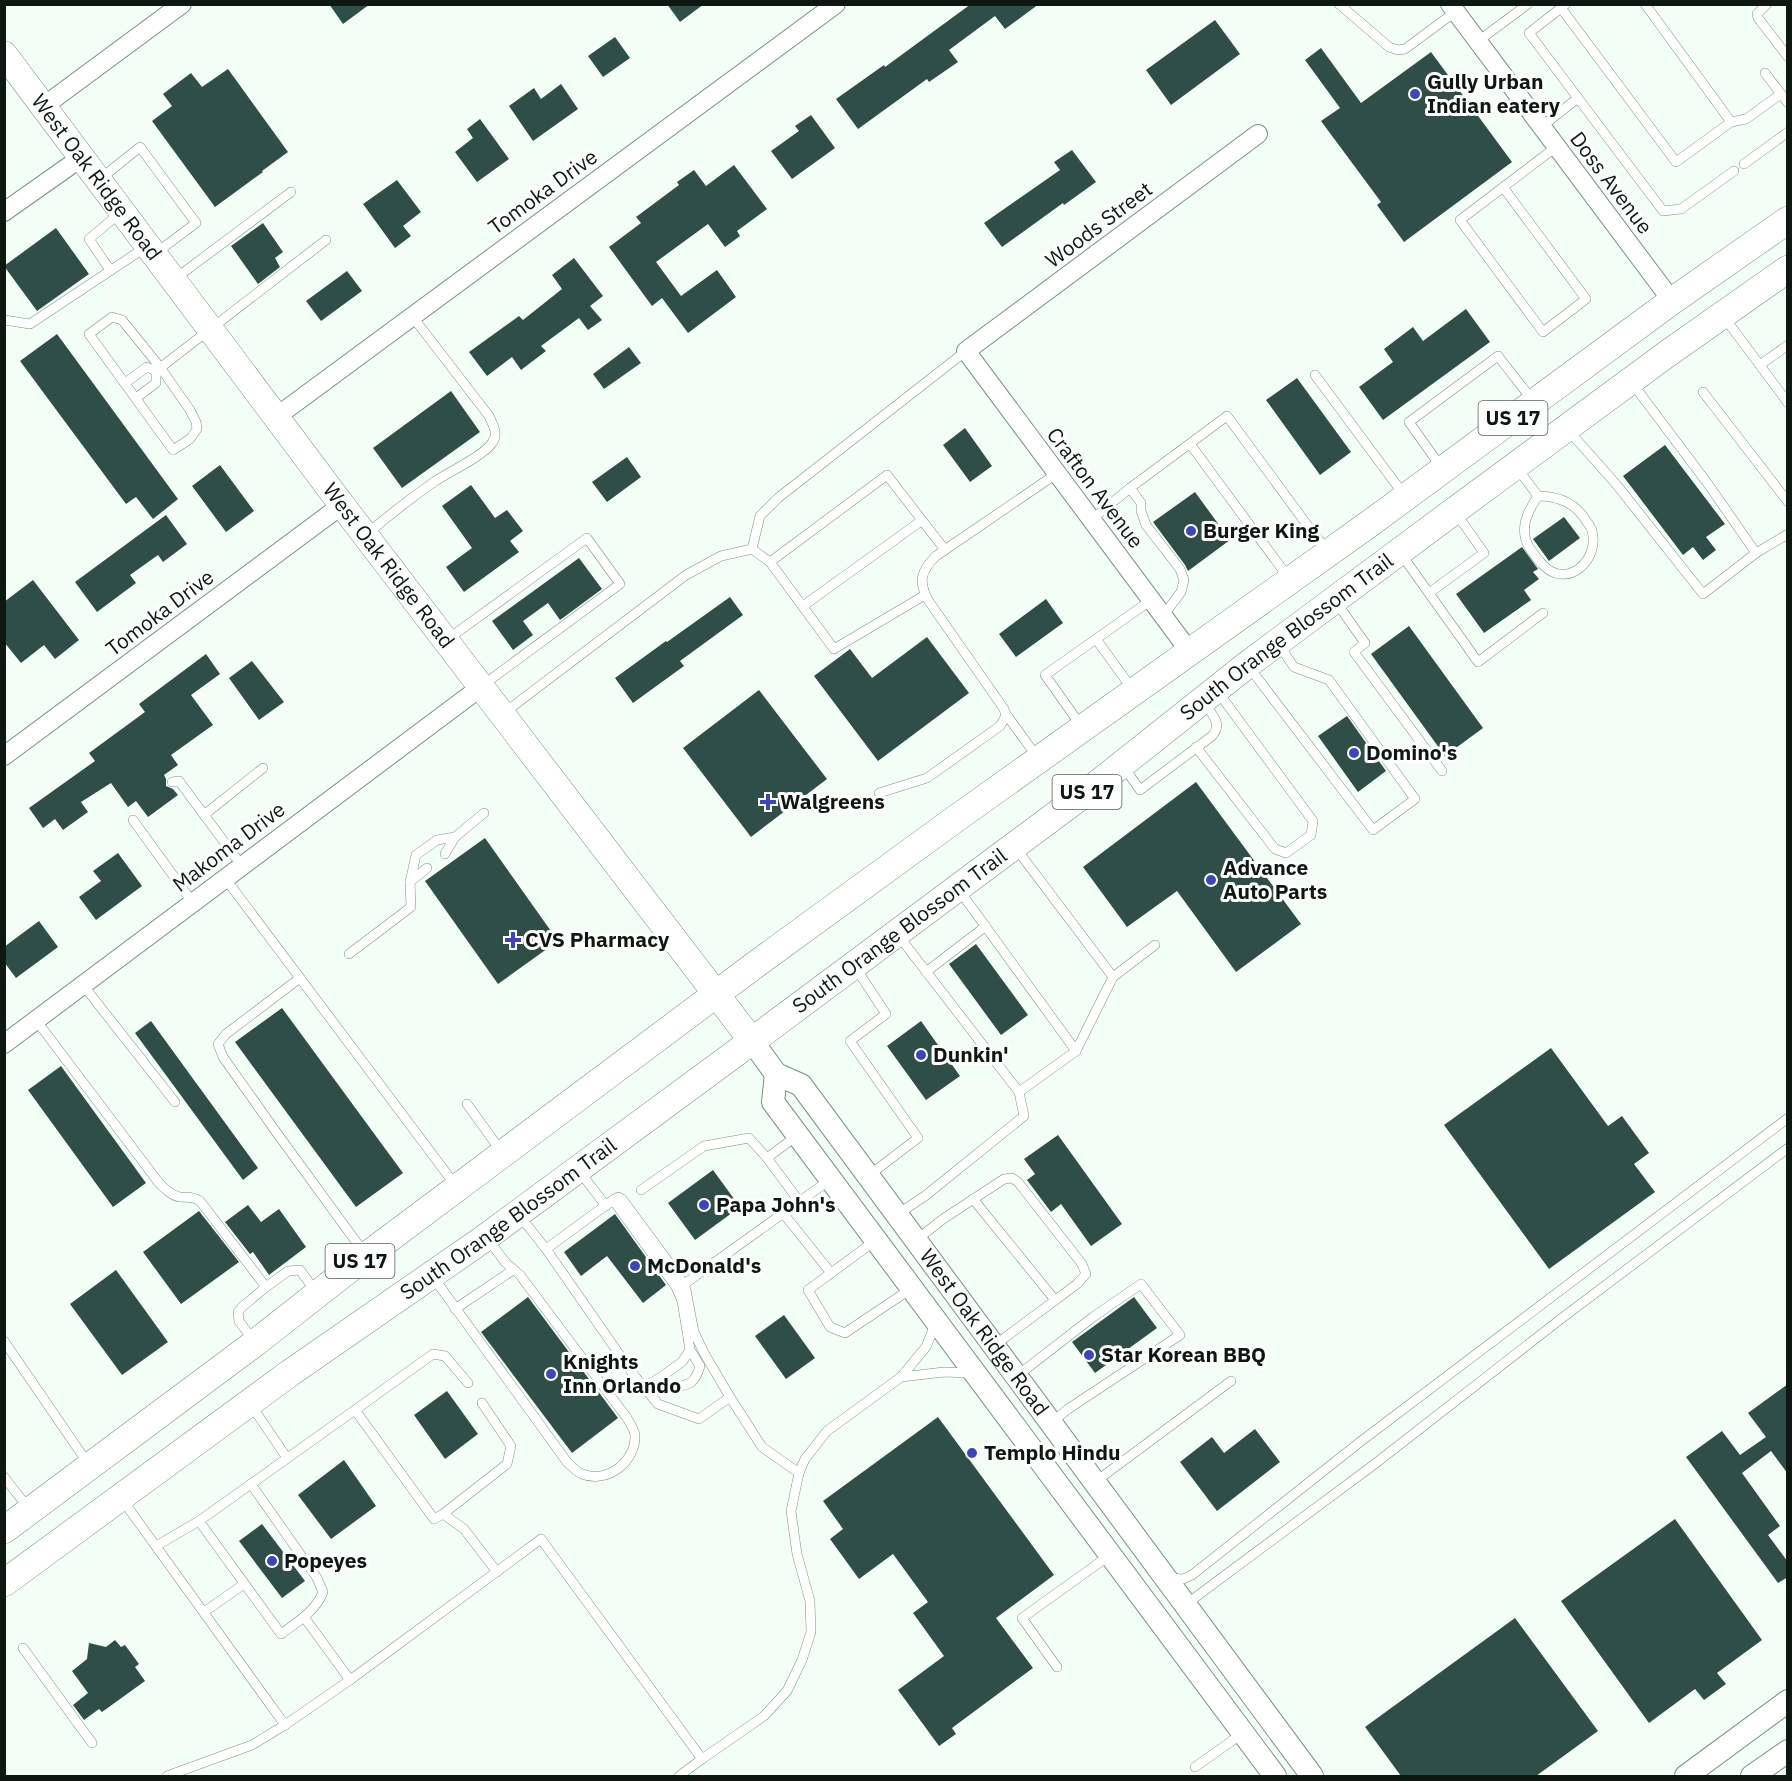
<svg xmlns="http://www.w3.org/2000/svg" width="1792" height="1781" viewBox="0 0 1792 1781" font-family="'IBM Plex Sans',sans-serif">
<style>
.building{fill:#304e48}
.lines{fill:none;stroke-linecap:round;stroke-linejoin:round}
.service-casing{stroke:#799282;stroke-width:10}
.minor-casing{stroke:#799282;stroke-width:20}
.tertiary-casing{stroke:#799282;stroke-width:24}
.secondary-casing{stroke:#799282;stroke-width:27}
.primary-casing{stroke:#799282;stroke-width:28}
.service{stroke:#fff;stroke-width:9}
.minor{stroke:#fff;stroke-width:18}
.tertiary{stroke:#fff;stroke-width:22}
.secondary{stroke:#fff;stroke-width:26}
.primary{stroke:#fff;stroke-width:27}
.poi-dot{fill:#3e45b9;stroke:#fff;stroke-width:2}
.labels{text-anchor:middle;stroke-width:6;stroke-linejoin:round;paint-order:stroke}
.shield{fill:#fff;stroke:#565d59;stroke-width:1.5}
.shield-label{font-size:20px;font-weight:bold;fill:#0e1812}
.poi-label{font-size:21px;font-weight:bold;fill:#0e1812;stroke:#fff;text-anchor:start}
.street-label{font-size:21px;fill:#0e1812;stroke:#fff}
</style>
<rect width="100%" height="100%" fill="#f3fef7"/>
<!-- building -->
<g class="building">
<path d="M329 4H370L343 24Z"/>
<path d="M667 4H704L680 22Z"/>
<path d="M971 4H1039L1005 29 995 16 949 50 958 62 929 82 927 79 858 129 836 99 884 65 885 67Z"/>
<path d="M1215 20 1240 54 1171 105 1146 70Z"/>
<path d="M615 37 630 58 603 77 588 56Z"/>
<path d="M1321 48 1361 103 1431 52 1512 162 1404 242 1377 205 1381 202 1321 121 1340 108 1305 60Z"/>
<path d="M228 69 288 152 262 171 263 172 215 207 152 121 172 106 163 94 191 73 202 87Z"/>
<path d="M561 84 578 109 533 141 509 106 534 88 541 99Z"/>
<path d="M811 115 835 148 792 179 771 151 799 131 795 126Z"/>
<path d="M480 119 509 159 477 182 455 152 473 138 467 129Z"/>
<path d="M1072 150 1096 182 1064 205 1063 203 1002 247 984 223 1060 170 1054 162Z"/>
<path d="M734 165 767 209 737 231 740 236 725 247 708 224 656 262 681 296 717 270 736 297 688 333 662 298 652 306 609 247 641 223 636 217 679 185 677 182 694 170 706 186Z"/>
<path d="M397 180 421 212 403 226 411 236 395 248 363 204Z"/>
<path d="M263 223 283 252 275 258 280 267 258 284 231 246Z"/>
<path d="M56 228 89 274 37 311 4 266Z"/>
<path d="M574 258 603 296 590 306 602 320 588 330 579 318 541 346 546 351 521 370 512 357 487 376 469 352 519 316 523 320 562 289 552 275Z"/>
<path d="M347 271 362 291 321 321 306 301Z"/>
<path d="M1466 309 1490 342 1383 420 1359 387 1393 362 1384 349 1413 327 1423 341Z"/>
<path d="M57 334 178 499 153 519 136 497 126 504 20 361Z"/>
<path d="M629 347 641 363 604 389 593 374Z"/>
<path d="M1297 378 1351 452 1320 475 1266 400Z"/>
<path d="M451 391 480 432 402 488 373 448Z"/>
<path d="M965 428 992 466 970 482 943 445Z"/>
<path d="M1665 445 1725 524 1706 537 1716 550 1703 560 1693 547 1683 555 1623 476Z"/>
<path d="M627 457 641 477 607 502 592 482Z"/>
<path d="M220 465 254 511 226 532 192 486Z"/>
<path d="M471 485 495 518 507 510 523 531 510 541 519 552 464 592 446 567 472 548 442 506Z"/>
<path d="M1195 492 1230 540 1188 571 1185 565 1153 522Z"/>
<path d="M166 515 187 544 163 562 158 555 130 575 136 583 97 612 75 582Z"/>
<path d="M1564 517 1580 538 1549 561 1533 539Z"/>
<path d="M1522 547 1538 569 1533 572 1539 579 1524 590 1531 600 1484 633 1456 594Z"/>
<path d="M579 558 602 589 560 620 548 603 523 621 533 635 513 650 492 621Z"/>
<path d="M33 580 79 640 55 659 44 645 21 663 4 642V602Z"/>
<path d="M730 597 743 615 680 661 684 666 633 703 615 678 666 641 667 642Z"/>
<path d="M1046 599 1063 623 1016 657 999 634Z"/>
<path d="M1409 626 1483 728 1445 756 1371 654Z"/>
<path d="M927 637 969 693 878 761 814 676 850 649 872 678Z"/>
<path d="M206 654 220 674 191 695 213 725 171 755 178 765 164 775 166 779V786L173 789 178 795 148 817 136 801 128 807 111 783 81 802 88 812 63 830 55 819 43 828 29 808 95 761 89 753 145 712 139 704Z"/>
<path d="M252 661 284 702 259 720 229 678Z"/>
<path d="M759 690 827 779 751 837 683 748Z"/>
<path d="M1347 716 1386 771 1358 792 1318 736Z"/>
<path d="M1196 782 1301 924 1236 972 1177 891 1127 927 1083 867Z"/>
<path d="M485 838 558 941 498 984 425 881Z"/>
<path d="M118 853 142 886 96 920 79 897 101 881 93 871Z"/>
<path d="M39 921 58 947 16 978 4 962V947Z"/>
<path d="M976 944 1028 1015 1001 1035 949 964Z"/>
<path d="M282 1008 403 1173 356 1207 235 1042Z"/>
<path d="M151 1021 258 1168 243 1180 135 1033Z"/>
<path d="M921 1021 960 1076 926 1100 887 1046Z"/>
<path d="M1551 1048 1608 1126 1622 1116 1649 1153 1634 1164 1655 1192 1549 1269 1444 1125Z"/>
<path d="M61 1066 146 1183 113 1207 28 1090Z"/>
<path d="M1058 1135 1122 1224 1091 1246 1061 1204 1051 1212 1027 1180 1035 1174 1024 1159Z"/>
<path d="M713 1170 740 1207 695 1240 668 1203Z"/>
<path d="M248 1205 261 1222 279 1209 306 1247 269 1275 253 1252 250 1254 225 1222Z"/>
<path d="M199 1211 239 1262 181 1304 143 1252Z"/>
<path d="M615 1214 666 1285 643 1303 607 1256 581 1276 564 1252Z"/>
<path d="M116 1270 168 1342 122 1375 70 1304Z"/>
<path d="M528 1297 618 1418 572 1453 481 1332Z"/>
<path d="M1134 1297 1157 1328 1095 1373 1072 1342Z"/>
<path d="M784 1315 815 1358 786 1379 755 1336Z"/>
<path d="M1788 1384V1474L1771 1451 1742 1473 1780 1526 1768 1535 1788 1562V1577L1778 1583 1686 1457 1722 1431 1740 1455 1766 1437 1748 1413Z"/>
<path d="M447 1391 478 1434 445 1459 414 1415Z"/>
<path d="M938 1417 1054 1575 996 1618 1033 1668 952 1728 956 1734 939 1746 898 1690 944 1656 913 1613 928 1602 893 1554 859 1579 830 1539 843 1529 823 1501Z"/>
<path d="M1255 1429 1280 1462 1217 1511 1180 1462 1212 1437 1224 1453Z"/>
<path d="M344 1460 376 1506 331 1539 298 1495Z"/>
<path d="M1675 1519 1762 1640 1717 1673 1726 1684 1704 1700 1695 1689 1649 1723 1561 1601Z"/>
<path d="M262 1524 305 1581 282 1598 239 1541Z"/>
<path d="M1515 1618 1598 1731 1536 1776H1401L1365 1727Z"/>
<path d="M115 1640 121 1647 125 1645 139 1664 135 1667 145 1681 102 1712 99 1709 84 1720 73 1705 88 1693 72 1671 87 1659 89 1643 106 1647Z"/>
</g>
<g class="lines">
<!-- service casing -->
<g class="service-casing">
<g id="service">
<path d="M1339 4 1389 47 1398 50 1405 49 1455 12"/>
<path d="M1566 4 1529 33 1663 211 1681 209 1734 171"/>
<path d="M1767 4 1757 14 1758 18 1788 57"/>
<path d="M1561 8 1676 162 1731 122 1645 4"/>
<path d="M1477 42 1528 4"/>
<path d="M1765 73 1788 103"/>
<path d="M1731 122 1746 119 1781 94"/>
<path d="M1541 127 1578 98"/>
<path d="M1744 164 1788 132"/>
<path d="M99 180 140 147 196 223 156 253"/>
<path d="M1503 187 1586 299 1543 332 1460 220 1556 147"/>
<path d="M110 270 89 239 120 213"/>
<path d="M176 278 291 192"/>
<path d="M112 317 122 320 160 367 190 410 196 422 197 429 190 439 173 450 89 334Z"/>
<path d="M1724 317 1788 403"/>
<path d="M4 320 30 324 146 247"/>
<path d="M1760 365 1788 345"/>
<path d="M156 371 326 240"/>
<path d="M1315 375 1404 495"/>
<path d="M125 383 147 367 156 371"/>
<path d="M1703 392 1788 502"/>
<path d="M136 398 156 383V371"/>
<path d="M1568 430 1616 484 1703 594 1756 553 1708 484 1632 383"/>
<path d="M1190 444 1288 577"/>
<path d="M1441 467 1409 422 1498 356 1533 401"/>
<path d="M1517 468 1538 496"/>
<path d="M1130 488 1141 503V511L1146 525 1180 569 1184 580 1181 592 1163 616"/>
<path d="M1538 496C1558 496 1574 502 1585 519 1587 523 1591 526 1592 531 1600 560 1567 590 1543 565 1538 560 1533 553 1529 547 1519 529 1527 512 1538 496Z"/>
<path d="M1091 520 1130 488 1227 416 1316 537 1328 550"/>
<path d="M367 534C388 516 411 498 434 482 450 471 482 457 492 443 499 434 493 425 489 416L412 316"/>
<path d="M752 549 760 516 778 498 966 351"/>
<path d="M1756 553 1788 534"/>
<path d="M1401 554 1478 662 1543 613"/>
<path d="M770 562 887 475 945 550"/>
<path d="M1429 593 1484 553 1456 513"/>
<path d="M1336 602 1365 643 1354 652 1442 771"/>
<path d="M803 606 921 521"/>
<path d="M448 639 587 538 620 584 483 685"/>
<path d="M1249 667 1373 830 1415 799 1329 680 1294 667 1279 645"/>
<path d="M1133 690 1096 639 1151 600"/>
<path d="M504 713 686 575 721 556 752 549 770 562 834 649 925 595"/>
<path d="M1006 714 1037 757"/>
<path d="M1082 727 1045 675 1096 639"/>
<path d="M1196 747 1275 849 1286 853 1311 835 1313 821 1218 692"/>
<path d="M1123 766 1140 790 1212 736C1223 724 1212 714 1204 703"/>
<path d="M172 782 179 781 242 866"/>
<path d="M879 793 927 778 1000 726C1004 720 1007 716 1004 709L928 600C918 581 921 571 936 556L1056 474"/>
<path d="M204 815 263 768"/>
<path d="M133 820 193 903"/>
<path d="M1015 847 1113 977 1076 1051 1019 1092"/>
<path d="M445 854 455 837"/>
<path d="M225 878 456 1186"/>
<path d="M410 882 427 868"/>
<path d="M959 890 1076 1051"/>
<path d="M898 935 1019 1092 1024 1116 925 1196 898 1214"/>
<path d="M349 954 411 907 410 882 416 855 437 840 455 837 484 813"/>
<path d="M855 967 886 1014 850 1041 918 1138 868 1176"/>
<path d="M926 972 986 926"/>
<path d="M1113 977 1155 945"/>
<path d="M300 978 226 1034 218 1044 223 1057 279 1136 365 1254"/>
<path d="M83 985 175 1102"/>
<path d="M36 1020 159 1183C165 1189 172 1196 180 1197 190 1198 191 1196 200 1201L266 1287 242 1307 238 1312 239 1321 253 1340"/>
<path d="M467 1104 501 1151"/>
<path d="M767 1158 798 1135"/>
<path d="M580 1172 606 1206"/>
<path d="M641 1190 704 1146 749 1138 767 1158 799 1201"/>
<path d="M973 1199 1055 1300"/>
<path d="M613 1200 676 1287 682 1301 690 1350 682 1362 658 1379"/>
<path d="M783 1213 831 1273"/>
<path d="M519 1215 546 1249 633 1374 658 1404 699 1419 730 1397 762 1447 799 1473"/>
<path d="M876 1240 808 1290 830 1327 845 1333 912 1288"/>
<path d="M915 1241 943 1219 1004 1179 1012 1178 1018 1182 1082 1264 1086 1274 1077 1284 995 1345"/>
<path d="M546 1249 613 1200 618 1197 622 1199 679 1276 686 1290 694 1332 704 1353 730 1397"/>
<path d="M433 1277 567 1462C571 1466 577 1472 582 1474 607 1484 636 1462 635 1435 634 1429 630 1423 627 1418L520 1275 505 1262 488 1239"/>
<path d="M683 1285 831 1179"/>
<path d="M266 1287 288 1271 300 1270 316 1292"/>
<path d="M455 1309 513 1270"/>
<path d="M4 1341 89 1465"/>
<path d="M1017 1376 1093 1317 1141 1284 1180 1335 1068 1409 1051 1423"/>
<path d="M901 1377 944 1372 970 1373"/>
<path d="M644 1387 658 1379 669 1389C689 1384 694 1386 700 1366L690 1350"/>
<path d="M251 1405 287 1458"/>
<path d="M355 1410 433 1354 445 1356 468 1383"/>
<path d="M4 1477 29 1509"/>
<path d="M1095 1482 1231 1381"/>
<path d="M251 1484 355 1410 434 1519 443 1514 464 1529 497 1572"/>
<path d="M121 1498 285 1725"/>
<path d="M443 1514 507 1464 511 1446 482 1403"/>
<path d="M156 1546 199 1521 251 1484 317 1578 323 1592C316 1611 297 1622 281 1634L199 1521"/>
<path d="M1169 1578 1183 1579 1192 1575 1360 1442 1788 1118"/>
<path d="M1185 1605 1376 1463 1562 1318 1788 1148"/>
<path d="M204 1612 244 1584"/>
<path d="M304 1617 350 1680"/>
<path d="M23 1648 92 1743"/>
<path d="M1057 1667 1022 1618 1110 1555"/>
<path d="M702 1759 764 1716 787 1691 802 1660 811 1632 810 1601 797 1554 791 1511 799 1473 805 1459 827 1431 901 1377 926 1347 936 1322"/>
<path d="M1195 1767 1243 1733"/>
<path d="M167 1776 252 1745 285 1725 350 1680 541 1539 702 1759 679 1776"/>
</g>
</g>
<!-- minor casing -->
<g class="minor-casing">
<g id="minor">
<path d="M1450 4 1672 301"/>
<path d="M44 106 182 4"/>
<path d="M4 212 82 157"/>
<path d="M276 417 836 4"/>
<path d="M1190 652 966 351 1258 134"/>
<path d="M4 756 342 505"/>
<path d="M4 1044 481 687"/>
</g>
</g>
<!-- tertiary casing -->
<g class="tertiary-casing">
<g id="tertiary">
<path id="s1" d="M752 1041 776 1074 801 1085 1312 1776"/>
<path d="M776 1074 773 1102 1275 1776"/>
<path d="M1686 1776 1788 1701"/>
<path d="M1752 1776 1788 1751"/>
</g>
</g>
<!-- secondary casing -->
<g class="secondary-casing">
<g id="secondary">
<path id="s2" d="M4 54 342 505 752 1041"/>
</g>
</g>
<!-- primary casing -->
<g class="primary-casing">
<g id="primary">
<path d="M4 1530 255 1343 366 1256 759 962 954 820 1369 524 1672 301 1788 220"/>
<path id="s3" d="M4 1583 290 1373 482 1240 752 1041 1096 785 1247 665 1454 511 1667 354 1788 269"/>
</g>
</g>
<!-- service -->
<use href="#service" class="service"/>
<!-- minor -->
<use href="#minor" class="minor"/>
<!-- tertiary -->
<use href="#tertiary" class="tertiary"/>
<!-- secondary -->
<use href="#secondary" class="secondary"/>
<!-- primary -->
<use href="#primary" class="primary"/>
</g>
<!-- markers -->
<g class="poi-dot">
<circle cx="1415" cy="94" r="6"/>
<circle cx="1191" cy="531" r="6"/>
<circle cx="1354" cy="753" r="6"/>
<path d="M765 793h6v6h6v6h-6v6h-6v-6h-6v-6h6z"/>
<circle cx="1211" cy="880" r="6"/>
<path d="M510 931h6v6h6v6h-6v6h-6v-6h-6v-6h6z"/>
<circle cx="921" cy="1055" r="6"/>
<circle cx="704" cy="1205" r="6"/>
<circle cx="635" cy="1266" r="6"/>
<circle cx="1089" cy="1355" r="6"/>
<circle cx="551" cy="1374" r="6"/>
<circle cx="972" cy="1453" r="6"/>
<circle cx="272" cy="1561" r="6"/>
</g>
<g class="labels">
<!-- shield labels -->
<g class="shield">
<rect x="1478.5" y="401" width="69" height="34" rx="4.5"/>
<rect x="1052.5" y="775" width="69" height="34" rx="4.5"/>
<rect x="325.5" y="1244" width="69" height="34" rx="4.5"/>
</g>
<g class="shield-label">
<text x="1513" y="425">US 17</text>
<text x="1087" y="799">US 17</text>
<text x="360" y="1268">US 17</text>
</g>
<!-- poi labels -->
<g class="poi-label">
<text x="1427" y="89">Gully Urban<tspan x="1427" dy="24">Indian eatery</tspan></text>
<text x="1203" y="538">Burger King</text>
<text x="1366" y="760">Domino's</text>
<text x="780" y="809">Walgreens</text>
<text x="1223" y="875">Advance<tspan x="1223" dy="24">Auto Parts</tspan></text>
<text x="525" y="947">CVS Pharmacy</text>
<text x="933" y="1062">Dunkin'</text>
<text x="716" y="1212">Papa John's</text>
<text x="647" y="1273">McDonald's</text>
<text x="1101" y="1362">Star Korean BBQ</text>
<text x="563" y="1369">Knights<tspan x="563" dy="24">Inn Orlando</tspan></text>
<text x="984" y="1460">Templo Hindu</text>
<text x="284" y="1568">Popeyes</text>
</g>
<!-- street labels -->
<g class="street-label">
<text dy="7" stroke="none"><textPath href="#s2" startOffset="154">West Oak Ridge Road</textPath></text>
<text transform="translate(1611 183) rotate(53)" y="7">Doss Avenue</text>
<text transform="translate(543 192) rotate(-36)" y="7">Tomoka Drive</text>
<text transform="translate(1099 225) rotate(-37)" y="7">Woods Street</text>
<text transform="translate(1095 488) rotate(53)" y="7">Crafton Avenue</text>
<text dy="7" stroke="none"><textPath href="#s2" startOffset="640">West Oak Ridge Road</textPath></text>
<text transform="translate(160 613) rotate(-37)" y="7">Tomoka Drive</text>
<text dy="7" stroke="none"><textPath href="#s3" startOffset="1594">South Orange Blossom Trail</textPath></text>
<text transform="translate(229 847) rotate(-37)" y="7">Makoma Drive</text>
<text dy="7" stroke="none"><textPath href="#s3" startOffset="1108">South Orange Blossom Trail</textPath></text>
<text dy="7" stroke="none"><textPath href="#s3" startOffset="622">South Orange Blossom Trail</textPath></text>
<text dy="7" stroke="none"><textPath href="#s1" startOffset="376">West Oak Ridge Road</textPath></text>
</g>
</g>
<!-- border -->
<rect width="1792" height="1781" fill="none" stroke="#0e1812" stroke-width="12"/>
</svg>
